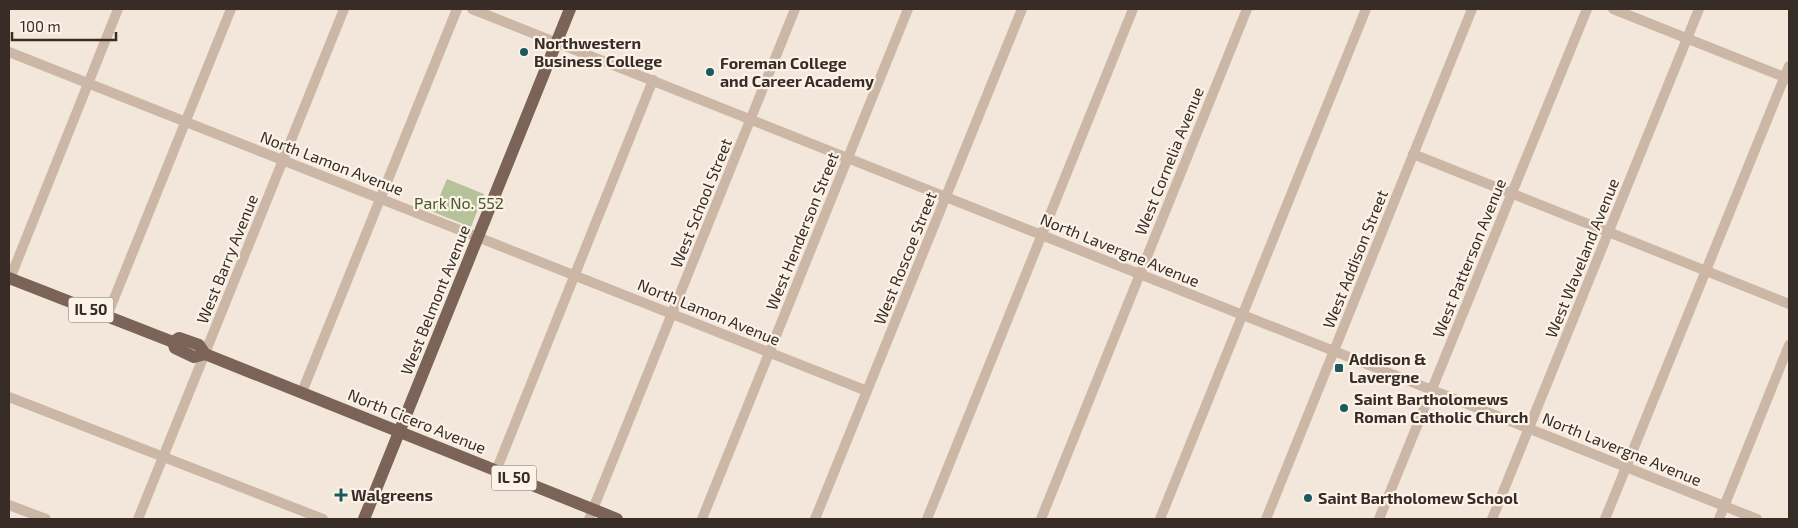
<svg xmlns="http://www.w3.org/2000/svg" width="1798" height="528" viewBox="0 0 1798 528" font-family="'Exo 2',sans-serif">
<style>
.green{fill:#b6c39a}
.lines{fill:none;stroke-linecap:round;stroke-linejoin:round}
.minor{stroke:#ccb7a6;stroke-width:10}
.major{stroke:#7b6357;stroke-width:12}
.poi-dot{fill:#1a595c;stroke:#fbf2e8;stroke-width:2}
.labels{text-anchor:middle;stroke-width:4.5;stroke-linejoin:round;paint-order:stroke}
.shield{fill:#fbf2e8;stroke:#726761;stroke-width:1}
.shield-label{font-size:15px;font-weight:bold;fill:#382c27}
.poi-label{font-size:16px;font-weight:bold;fill:#382c27;stroke:#fbf2e8;text-anchor:start}
.street-label{font-size:16px;fill:#382c27;stroke:#fbf2e8}
.park-label{font-size:16px;fill:#475829;stroke:#fbf2e8}
</style>
<rect width="100%" height="100%" fill="#f3e7db"/>
<!-- green -->
<path class="green" d="M447 179 484 194 471 227 433 212Z"/>
<g class="lines">
<!-- minor -->
<g class="minor">
<path d="M472 9 1757 519"/>
<path d="M1613 9 1789 79"/>
<path d="M9 52 867 391"/>
<path d="M1413 154 1789 304"/>
<path d="M9 281 118 9"/>
<path d="M107 316 231 9"/>
<path d="M302 392 457 9"/>
<path d="M9 397 323 519"/>
<path d="M496 471 653 80"/>
<path d="M9 505 46 519"/>
<path d="M138 519 344 9"/>
<path d="M589 519 795 9"/>
<path d="M702 519 908 9"/>
<path d="M815 519 1022 9"/>
<path d="M927 519 1133 9"/>
<path d="M1041 519 1247 9"/>
<path d="M1160 519 1366 9"/>
<path d="M1266 519 1472 9"/>
<path d="M1379 519 1587 9"/>
<path d="M1492 519 1699 9"/>
<path d="M1605 519 1789 66"/>
<path d="M1719 519 1789 345"/>
</g>
<!-- major -->
<g class="major">
<path d="M9 278 173 342 175 348 194 357 205 354"/>
<path d="M173 342 179 338 199 345 205 354 617 519"/>
<path d="M364 519 570 9"/>
</g>
</g>
<!-- markers -->
<g class="poi-dot">
<circle cx="524" cy="52" r="5"/>
<circle cx="710" cy="72" r="5"/>
<rect x="1334" y="363" width="10" height="10" rx="2.5"/>
<circle cx="1344" cy="408" r="5"/>
<path d="M338.5 487.5h5v5h5v5h-5v5h-5v-5h-5v-5h5z"/>
<circle cx="1308" cy="498" r="5"/>
</g>
<g class="labels">
<!-- shield labels -->
<g class="shield">
<rect x="68.5" y="297.5" width="45" height="25" rx="4"/>
<rect x="491.5" y="465.5" width="45" height="25" rx="4"/>
</g>
<g class="shield-label">
<text x="91" y="315">IL 50</text>
<text x="514" y="483">IL 50</text>
</g>
<!-- poi labels -->
<g class="poi-label">
<text x="534" y="49">Northwestern<tspan x="534" dy="18">Business College</tspan></text>
<text x="720" y="69">Foreman College<tspan x="720" dy="18">and Career Academy</tspan></text>
<text x="1349" y="365">Addison &amp;<tspan x="1349" dy="18">Lavergne</tspan></text>
<text x="1354" y="405">Saint Bartholomews<tspan x="1354" dy="18">Roman Catholic Church</tspan></text>
<text x="351" y="501">Walgreens</text>
<text x="1318" y="504">Saint Bartholomew School</text>
</g>
<!-- street labels -->
<g class="street-label">
<text transform="translate(1169 161) rotate(-68)" y="6">West Cornelia Avenue</text>
<text transform="translate(332 163) rotate(21)" y="6">North Lamon Avenue</text>
<text transform="translate(701 203) rotate(-68)" y="6">West School Street</text>
<text transform="translate(802 231) rotate(-68)" y="6">West Henderson Street</text>
<text transform="translate(1120 250) rotate(22)" y="6">North Lavergne Avenue</text>
<text transform="translate(905 258) rotate(-68)" y="6">West Roscoe Street</text>
<text transform="translate(1469 258) rotate(-68)" y="6">West Patterson Avenue</text>
<text transform="translate(1582 258) rotate(-68)" y="6">West Waveland Avenue</text>
<text transform="translate(227 259) rotate(-68)" y="6">West Barry Avenue</text>
<text transform="translate(1355 259) rotate(-68)" y="6">West Addison Street</text>
<text transform="translate(435 300) rotate(-68)" y="6">West Belmont Avenue</text>
<text transform="translate(709 312) rotate(22)" y="6">North Lamon Avenue</text>
<text transform="translate(417 421) rotate(22)" y="6">North Cicero Avenue</text>
<text transform="translate(1622 449) rotate(22)" y="6">North Lavergne Avenue</text>
</g>
<!-- park labels -->
<g class="park-label">
<text x="459" y="209">Park No. 552</text>
</g>
</g>
<!-- border -->
<rect width="1798" height="528" fill="none" stroke="#382c27" stroke-width="20"/>
<!-- scale -->
<path d="M12 32v8h104v-8" fill="none" stroke="#382c27" stroke-width="2.5"/>
<text x="20" y="32" font-size="15" fill="#382c27" stroke="#fbf2e8" stroke-width="4" paint-order="stroke">100 m</text>
</svg>
